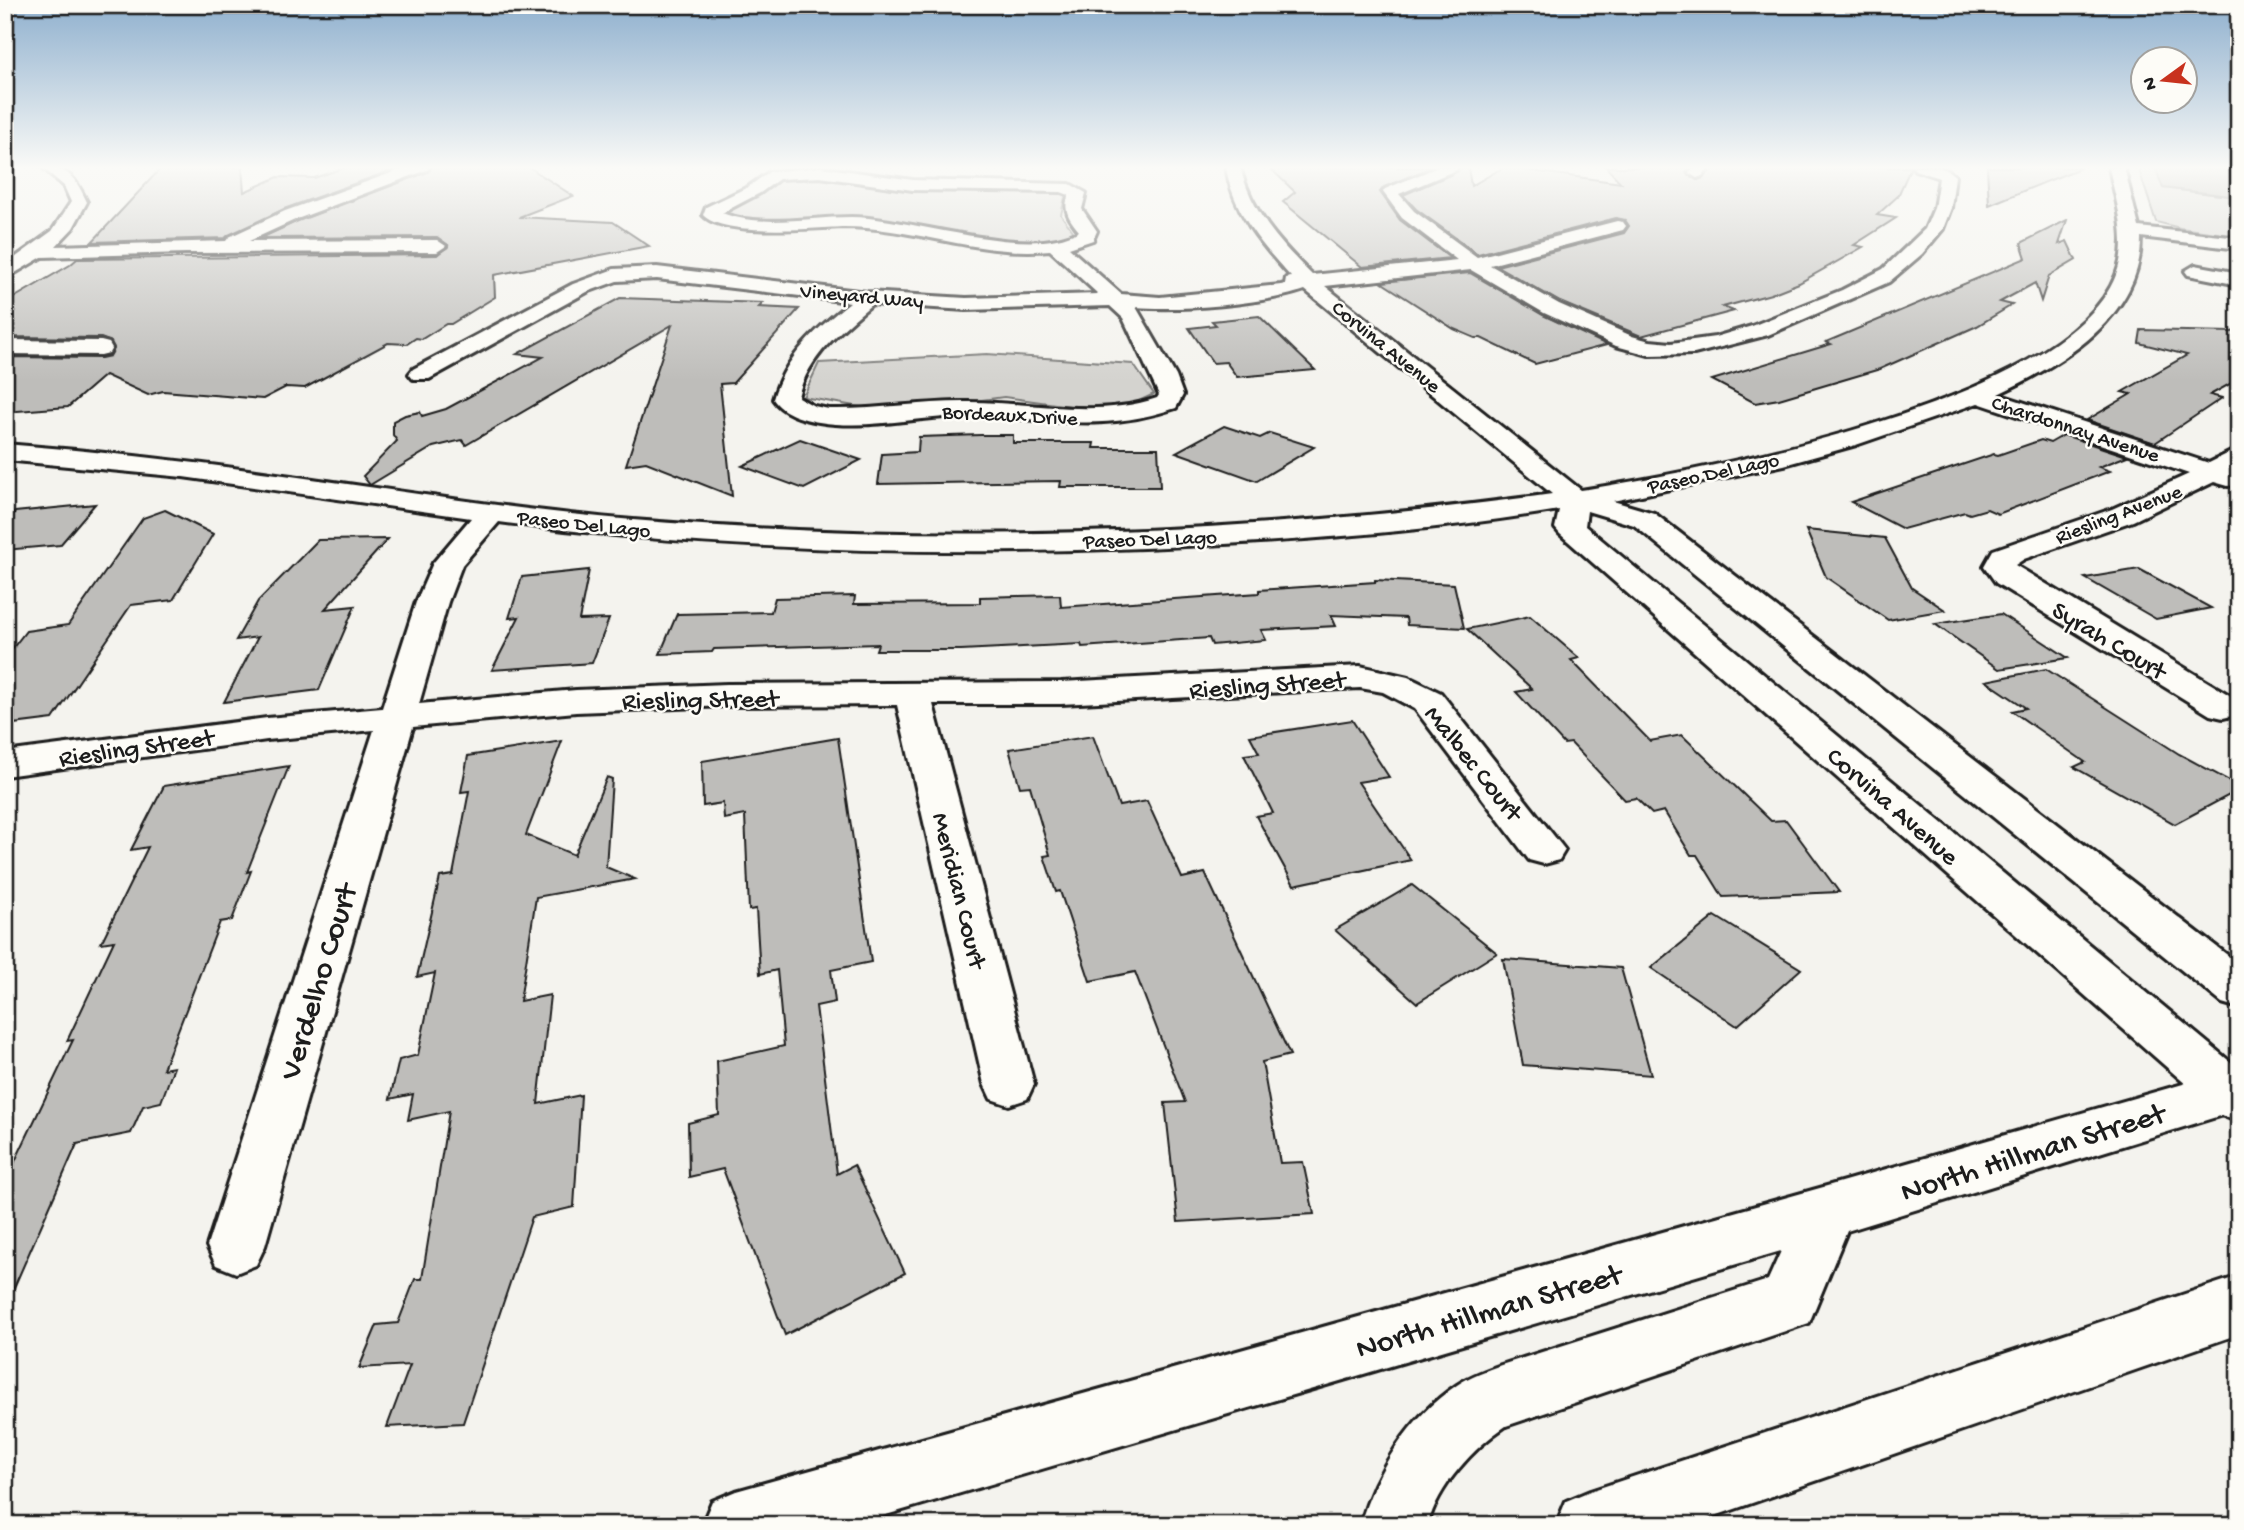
<svg xmlns="http://www.w3.org/2000/svg" width="2244" height="1530" viewBox="0 0 2244 1530" font-family="'Gochi Hand',sans-serif">
<style>
.green{fill:#d4d3cf;stroke:#787876;stroke-width:2}
.water{fill:#abaaa6;stroke:#72716f;stroke-width:2}
.building{fill:#bebdba;stroke:#1c1c1c;stroke-width:2}
.lines{fill:none;stroke-linecap:round;stroke-linejoin:round}
.minor-casing{stroke:#1c1c1c;stroke-width:6}
.major-casing{stroke:#1c1c1c;stroke-width:6}
.minor{fill:#fdfcf7;fill-rule:evenodd}
.major{fill:#fdfcf7;fill-rule:evenodd}
.labels{text-anchor:middle;stroke-width:5;stroke-linejoin:round;paint-order:stroke}
.far-street-label{font-size:21px;fill:#1c1c1c;stroke:#fdfcf7}
.street-label{font-size:26px;fill:#1c1c1c;stroke:#fdfcf7}
.near-street-label{font-size:32px;fill:#1c1c1c;stroke:#fdfcf7}
</style>
<rect width="100%" height="100%" fill="#f4f3ee"/>
<filter id="ink" filterUnits="userSpaceOnUse"><feTurbulence type="fractalNoise" baseFrequency=".0143" numOctaves="2"/><feDisplacementMap in="SourceGraphic" scale="14" xChannelSelector="R" yChannelSelector="G"/><feConvolveMatrix kernelMatrix="1 2 1 2 8 2 1 2 1" color-interpolation-filters="sRGB"/></filter>
<g filter="url(#ink)">
<!-- green -->
<g class="green">
<path d="M2138 167H2155L2163 188 2239 197V236L2180 228 2156 222Z"/>
<path d="M775 175H850L902 188H1040L1066 192 1061 215 1076 235C1038 250 994 242 955 234 939 231 924 225 908 223 848 217 787 219 727 220L728 205 760 193Z"/>
<path d="M987 354 1133 364 1154 394 1126 407 1070 406 1004 397 945 405 866 408 803 397 819 363Z"/>
</g>
<!-- water -->
<path class="water" d="M2155 167H2239V197L2163 188Z"/>
<!-- building -->
<g class="building">
<path d="M162 167H242L244 192 278 177 314 178 347 167H401L284 209 225 238 92 242Z"/>
<path d="M432 167H529L573 196 519 217 613 222 649 246 494 275 495 297 451 324H446L422 339 416 338 407 344 388 343 305 388 286 387 263 399 163 391 148 395 105 375 68 407 5 412V357L101 358 110 356 114 349 111 342 101 338 5 337V303L70 265 77 259 437 255 448 245 437 237 261 238 298 221 428 172Z"/>
<path d="M1269 167H1432L1384 187 1380 192 1400 220 1450 258 1362 267 1283 202 1295 192Z"/>
<path d="M1461 167H1468L1471 186 1504 167 1621 183 1606 167H1691L1686 173 1698 180 1704 178 1713 167H1911L1898 196 1877 215 1896 218 1854 245 1863 247 1799 283 1771 294 1723 307 1734 311 1641 336 1560 302 1497 266 1624 233 1629 226 1625 220 1616 218 1478 254 1416 209 1403 195 1457 172Z"/>
<path d="M1987 167H2080V168L1989 205Z"/>
<path d="M2067 220 2059 244 2067 241 2076 260 2049 276 2041 301 2035 283 2000 302 2012 305 1977 326 1880 369 1779 399 1755 403 1712 380 1831 344 1826 342 2026 258 2021 243Z"/>
<path d="M1470 273 1543 315 1607 345 1535 364 1481 338H1475L1454 329 1381 282Z"/>
<path d="M620 298 763 303 759 307 799 309 733 383 720 384 732 496 646 462 626 465 672 325 466 445 462 440 433 447 370 485 363 476 397 441 393 435V421L405 415 420 412 422 416 446 409 543 357 517 354Z"/>
<path d="M1259 316 1315 370 1237 377 1226 362 1213 363 1189 328 1216 325 1212 321Z"/>
<path d="M2239 329V379L2210 395 2222 398 2155 443 2087 420 2131 394 2122 392 2187 355 2139 343 2141 330 2232 332Z"/>
<path d="M1224 426 1260 438 1270 433 1314 447 1257 481 1176 452Z"/>
<path d="M981 435H1013V443H1094L1093 448H1158L1160 487H1060L1061 481 878 484 882 454 918 452 919 437Z"/>
<path d="M2064 435 2127 456 2099 467 2110 471 1998 514 1987 509 1970 514 1965 512 1903 529 1851 502 1994 454 1998 455 2041 440 2050 443Z"/>
<path d="M800 439 861 460 804 489 742 466Z"/>
<path d="M95 504 60 545 5 550V523L15 512Z"/>
<path d="M165 510 213 534 173 600 131 605 53 719 5 725V658L26 631 68 625 143 518Z"/>
<path d="M1806 530 1885 538 1912 588 1945 610 1888 620 1826 577Z"/>
<path d="M388 539 325 609 355 606 319 690 224 702 258 637 236 640 258 601 318 540Z"/>
<path d="M2139 569 2211 608 2156 619 2085 578Z"/>
<path d="M589 570 579 620 609 619 592 663 492 670 519 617 509 618 522 577Z"/>
<path d="M1375 580 1454 584 1464 628 1407 625 1406 618 1331 615 1336 626 1261 630 1266 640 1212 645 1209 638 1082 647 1081 644 961 650H876L878 644 714 649 712 652 660 654 677 614 771 612 775 598 855 596 854 604 980 603V597L1060 595 1061 607 1259 593V590L1375 582Z"/>
<path d="M2001 614 2068 658 1999 669 1935 624Z"/>
<path d="M1530 616 1579 658 1571 660 1650 741 1682 735 1771 821 1786 820 1839 892 1723 897 1697 855H1691L1664 811 1652 814 1636 798 1625 800 1571 743 1564 744 1516 692 1532 689 1467 629Z"/>
<path d="M2046 669 2179 754 2239 786V790L2175 824 2074 767 2085 762 2012 711 2026 708 1986 681Z"/>
<path d="M1352 720 1389 777 1358 782 1411 860 1294 885 1256 816 1273 813 1244 755 1259 753 1250 736Z"/>
<path d="M1093 736 1119 806 1147 801 1182 878 1205 873 1290 1055 1262 1062 1280 1163 1303 1162 1314 1214 1178 1222 1165 1103 1185 1102 1135 972 1090 981 1060 891 1056 892 1044 856 1050 855 1030 786 1020 787 1009 749Z"/>
<path d="M838 738 871 962 831 970 835 1002 816 1006 837 1174 854 1165 905 1273 785 1335 723 1169 689 1177 688 1123 719 1115 717 1061 784 1046 777 970 760 974 756 909 749 910 745 815 724 819 723 803 703 806 702 761Z"/>
<path d="M562 741 526 835 574 855 607 777 612 779 606 867 635 879 536 897 520 1001 550 995 538 1104 581 1095 574 1207 532 1217 463 1423 387 1427 410 1365 359 1368 377 1325 398 1323 415 1279H422L449 1111 408 1120 413 1094 390 1099 399 1060 418 1055 435 973 417 977 440 877 453 875 469 791 461 792 468 756Z"/>
<path d="M289 766 247 872 251 871 232 920 220 922 163 1069 174 1067 161 1102 143 1106 131 1133 77 1144 5 1308V1182L73 1040 67 1041 114 941 101 943 148 847 131 850 164 786Z"/>
<path d="M1412 885 1497 953 1417 1003 1335 930Z"/>
<path d="M1715 916 1801 969 1737 1026 1651 968Z"/>
<path d="M1503 959 1621 968 1651 1075 1523 1065Z"/>
</g>
<g class="lines">
<!-- minor casing -->
<g class="minor-casing">
<g id="minor">
<path d="M42 167C69 167 76 179 87 202L73 228 56 246 226 241 229 237 285 211 408 167H429L427 170 297 219 249 241 437 240 446 246 437 252 186 253 42 257 5 279V265L52 231 71 202 64 186Z"/>
<path d="M820 167 913 180 1070 184 1086 193 1082 209 1097 231 1093 240 1069 248 1121 294 1160 297 1281 285 1285 284 1286 278 1291 277C1261 244 1233 212 1226 167H1240C1252 213 1279 242 1312 275L1457 260 1402 218 1383 192 1385 189 1438 167H1458L1456 170 1399 194 1414 211 1477 257 1617 221 1623 222 1626 226 1623 230 1490 265 1559 304 1632 336 1650 341 1671 343 1715 337 1752 326 1842 290 1883 269 1925 229 1934 208 1939 178 1915 170 1913 167C1928 167 1943 164 1955 176L1951 208 1943 229 1922 254 1889 282 1768 335 1694 354 1649 355 1616 346 1544 313 1471 270 1325 286 1581 490C1705 470 2067 403 2116 275 2130 239 2116 203 2109 167H2124L2139 227 2239 238V249L2141 237C2142 317 2062 364 1998 394L2209 463 2239 448V468L2234 471 2239 474 2238 484 2228 486 2214 482 2133 521 2024 559 2015 565 2236 699 2239 704 2236 715 2223 718 2210 715 1996 583 1984 566 1993 550 2112 509 2189 474 1978 403 1856 445 1784 465 1613 501 1654 513 2239 964V1008L2222 1003 1634 525 1587 511 1585 526 2239 1069V1122L2221 1115 1560 534 1555 528 1559 510C1422 533 1282 542 1144 548 929 556 713 550 499 522L462 565 448 602 419 704 576 690 727 684 1061 682 1360 666 1408 677 1441 693 1565 850 1559 860 1544 864 1529 860 1415 709 1383 692 1360 688 1061 704H933L1034 1084 1027 1099 1009 1105 991 1099 984 1084 897 705 727 706 576 712 413 727 265 1246 256 1265 236 1273 216 1265 207 1246 374 730 267 740 5 776V752L267 718 382 708 416 602 433 563 471 518 183 477 5 460V444C96 451 187 461 277 474 395 490 514 510 633 520 939 545 1248 535 1552 494L1305 290C1264 304 1180 311 1136 307L1176 376 1183 395 1176 408C1096 435 1043 416 964 416 916 417 867 430 819 422 802 419 783 414 773 399 785 357 816 329 850 302L657 279 617 281 587 292 429 379H413L409 374 413 369 573 284 614 269 657 267 867 292 966 298 1098 294 1050 250C980 257 913 227 844 227 815 228 722 237 703 215L706 207 748 187 769 172ZM820 177 913 190 1061 192 1069 195C1062 210 1070 220 1079 231 1028 261 910 217 851 217 810 217 760 228 722 213L760 193 779 179ZM872 304 966 310 1110 306 1123 318 1159 395 1157 398C1094 419 1029 401 964 402 919 402 874 410 829 409L814 406 798 397C808 356 841 331 872 304Z"/>
<path d="M1694 167H1710L1702 176 1697 178 1689 173Z"/>
<path d="M2195 265 2239 273V285L2188 275 2185 271Z"/>
<path d="M5 340 101 341 109 343 112 348 109 353 101 355 5 354Z"/>
</g>
</g>
<!-- major casing -->
<g class="major-casing">
<g id="major">
<path d="M2239 1068V1110L1847 1231 1809 1323 1506 1426C1474 1447 1437 1487 1428 1525H1360C1376 1470 1409 1417 1457 1385 1470 1376 1487 1370 1501 1365L1768 1280 1781 1251 852 1525H702L712 1501 736 1491 1827 1186Z"/>
<path d="M2239 1276V1334L1689 1525H1556L1566 1501 1590 1491Z"/>
</g>
</g>
<!-- minor -->
<use href="#minor" class="minor"/>
<!-- major -->
<use href="#major" class="major"/>
</g>
</g>
<!-- sky -->
<linearGradient id="sky" x2="0" y2="1"><stop stop-color="#8fb0ce"/><stop offset="0.44" stop-color="#fafaf7"/><stop offset="1" stop-color="#fafaf7" stop-opacity="0"/></linearGradient>
<rect width="2244" height="381" fill="url(#sky)"/>
<g class="labels">
<!-- far-street labels -->
<g class="far-street-label">
<text transform="translate(862 295) rotate(5)" y="7">Vineyard Way</text>
<text transform="translate(1387 346) rotate(39)" y="7">Corvina Avenue</text>
<text transform="translate(1010 414) rotate(3)" y="7">Bordeaux Drive</text>
<text transform="translate(2076 428) rotate(18)" y="7">Chardonnay Avenue</text>
<text transform="translate(1713 472) rotate(-12)" y="7">Paseo Del Lago</text>
<text transform="translate(2118 513) rotate(-21)" y="7">Riesling Avenue</text>
<text transform="translate(584 523) rotate(6)" y="7">Paseo Del Lago</text>
<text transform="translate(1150 538) rotate(-2)" y="7">Paseo Del Lago</text>
</g>
<!-- street labels -->
<g class="street-label">
<text transform="translate(2110 639) rotate(31)" y="9">Syrah Court</text>
<text transform="translate(1267 683) rotate(-4)" y="9">Riesling Street</text>
<text transform="translate(700 698) rotate(-1)" y="9">Riesling Street</text>
<text transform="translate(136 746) rotate(-8)" y="9">Riesling Street</text>
<text transform="translate(1475 762) rotate(51)" y="9">Malbec Court</text>
<text transform="translate(1894 805) rotate(41)" y="9">Corvina Avenue</text>
<text transform="translate(961 890) rotate(76)" y="9">Meridian Court</text>
</g>
<!-- near-street labels -->
<g class="near-street-label">
<text transform="translate(316 981) rotate(-73)" y="11">Verdelho Court</text>
<text transform="translate(2032 1150) rotate(-17)" y="11">North Hillman Street</text>
<text transform="translate(1488 1309) rotate(-16)" y="11">North Hillman Street</text>
</g>
</g>
<!-- margin -->
<rect width="2244" height="1530" fill="none" stroke="#fdfcf7" stroke-width="28"/>
<rect x="14" y="14" width="2216" height="1502" fill="none" stroke="#1c1c1c" stroke-width="2.5" filter="url(#ink)"/>
<!-- north arrow -->
<g transform="translate(2164 80) rotate(255)"><circle r="33" fill="#fdfcf7" stroke="#a3a29f" stroke-width="2"/>
<path d="M0-5L12 26L0 18L-12 26Z" fill="#c8321e"/>
<text y="-10" font-size="19" font-weight="bold" text-anchor="middle" fill="#1c1c1c">N</text>
</g>
</svg>
